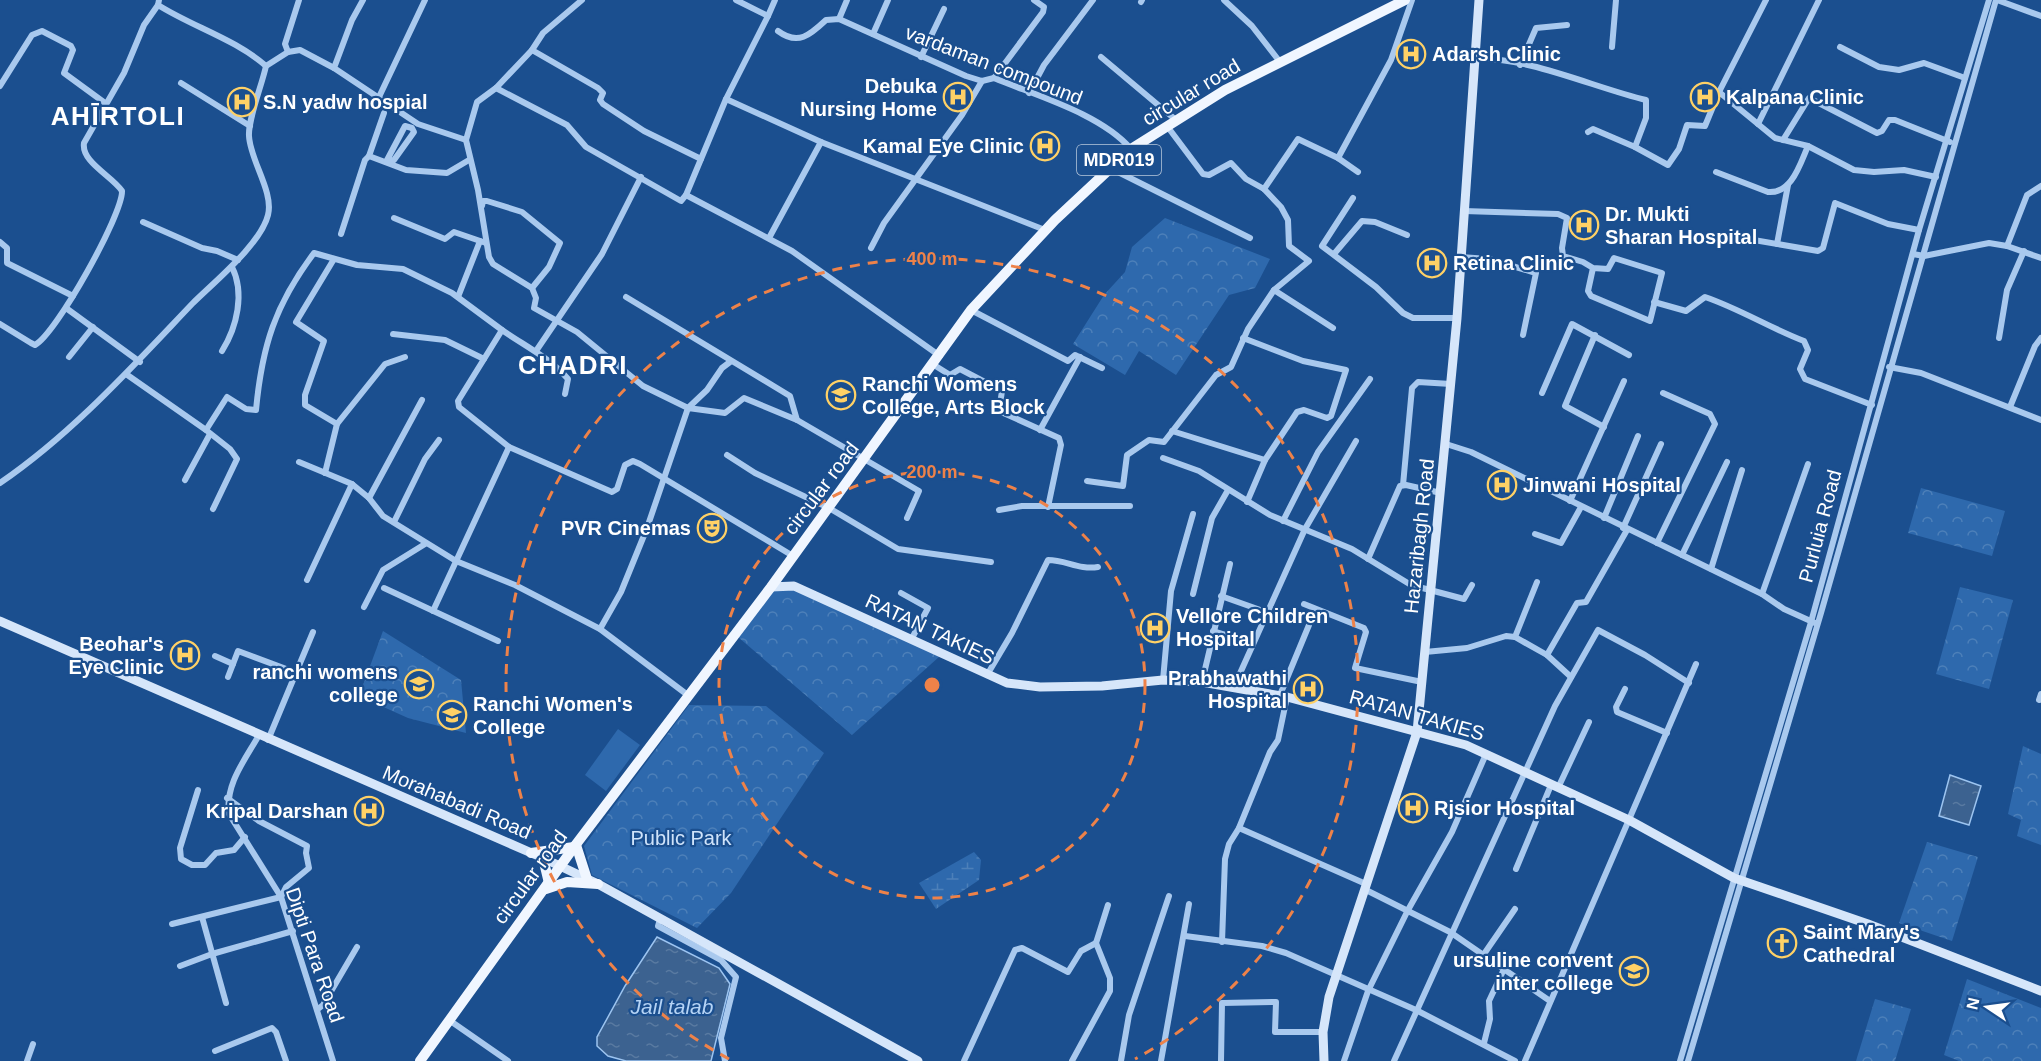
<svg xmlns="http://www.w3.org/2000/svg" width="2041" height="1061" viewBox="0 0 2041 1061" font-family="Helvetica,sans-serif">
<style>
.green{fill:#2e69ad}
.forest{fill:url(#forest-crowns)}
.wetland{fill:url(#wetland-marsh)}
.water{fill:url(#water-ripples);stroke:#9cc4f0;stroke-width:1.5}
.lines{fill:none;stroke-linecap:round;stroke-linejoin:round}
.street{stroke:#a9c9ee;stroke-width:6}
.secondary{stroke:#d6e6fa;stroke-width:9}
.primary{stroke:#f0f6ff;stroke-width:10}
.ring{fill:none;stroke:#ee8249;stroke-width:3;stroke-dasharray:10 8}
.labels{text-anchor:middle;stroke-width:4.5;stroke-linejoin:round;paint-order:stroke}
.shield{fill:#1b4f8f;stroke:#bbcadd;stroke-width:1.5}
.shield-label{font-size:18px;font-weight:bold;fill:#fff}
.poi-label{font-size:20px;font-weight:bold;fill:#fff;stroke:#1b4f8f;text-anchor:start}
.street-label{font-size:20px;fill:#fff;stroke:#1b4f8f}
.park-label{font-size:20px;fill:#cfe3fa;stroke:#1b4f8f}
.water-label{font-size:21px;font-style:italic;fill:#b5d3f5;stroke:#1b4f8f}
.district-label{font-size:26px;font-weight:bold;letter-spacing:1.5px;fill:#fff;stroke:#1b4f8f}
.centre{fill:#ee8249;stroke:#1b4f8f;stroke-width:3}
.ring-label{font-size:18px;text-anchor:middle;font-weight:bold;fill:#ee8249;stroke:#1b4f8f;stroke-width:4.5;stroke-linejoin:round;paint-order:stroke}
</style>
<defs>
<pattern id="forest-crowns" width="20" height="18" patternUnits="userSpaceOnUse" patternTransform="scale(1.5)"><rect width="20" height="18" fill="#2e69ad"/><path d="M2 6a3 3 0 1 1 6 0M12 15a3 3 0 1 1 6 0" fill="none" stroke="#4d80b9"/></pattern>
<pattern id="wetland-marsh" width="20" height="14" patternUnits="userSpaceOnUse" patternTransform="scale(1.5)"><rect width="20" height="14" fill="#2e69ad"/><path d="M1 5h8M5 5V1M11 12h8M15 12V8" fill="none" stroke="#4d80b9"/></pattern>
<pattern id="water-ripples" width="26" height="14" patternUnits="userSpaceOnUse" patternTransform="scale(1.5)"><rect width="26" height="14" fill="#3c6290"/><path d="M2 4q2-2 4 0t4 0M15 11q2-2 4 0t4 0" fill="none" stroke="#597aa1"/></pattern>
</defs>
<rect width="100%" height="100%" fill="#1b4f8f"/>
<!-- green -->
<path class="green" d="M618 729 640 745 606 791 585 775Z"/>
<!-- forest -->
<g class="forest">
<path d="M1165 218 1270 259 1255 288 1229 295 1176 375 1139 351 1125 375 1073 344 1104 295 1125 272 1132 247Z"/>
<path d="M1921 488 2005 511 1992 556 1908 533Z"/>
<path d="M1960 587 2013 600 1989 689 1936 674Z"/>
<path d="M771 588H791L940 656 852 735 738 637Z"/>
<path d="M383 631 461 680 466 733 408 718 359 696Z"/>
<path d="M689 705 766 706 824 753 731 893 697 928 592 875 584 846Z"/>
<path d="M2023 746 2041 754V845L2017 836 2021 820 2008 814Z"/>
<path d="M1927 842 1978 857 1952 941 1899 923Z"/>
<path d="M1967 979 2041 1008V1061H1959L1944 1055Z"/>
<path d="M1875 999 1911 1009 1895 1061H1856Z"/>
</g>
<!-- wetland -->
<path class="wetland" d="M974 852 981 860 979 880 936 909 919 883Z"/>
<!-- water -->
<g class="water">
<path d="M1950 775 1981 786 1969 825 1939 816Z"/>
<path d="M657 937 719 968 730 984 711 1061H626L608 1056 597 1046V1037L625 986Z"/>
</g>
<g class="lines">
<!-- street -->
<g class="street">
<path d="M159 0 158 5C193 27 235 39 266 66"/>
<path d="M299 0 285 44 288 52 300 50 334 68"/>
<path d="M363 0 352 20 334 68 418 124 466 140"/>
<path d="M582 0 543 33 532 50 598 88 603 93 600 100 603 104 644 131 701 159 726 99 768 16 736 0"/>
<path d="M1224 0 1252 26 1280 62"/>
<path d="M1997 0 2041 16"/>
<path d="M1141 2 1142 0"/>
<path d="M768 16 775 0"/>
<path d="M839 19 847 0"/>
<path d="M778 31C798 46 810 35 826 20L839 19 966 76 982 81 994 78C1037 96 1101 114 1131 149"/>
<path d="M873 34 888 0"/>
<path d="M1612 47 1616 0"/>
<path d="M1840 47 1879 67 1899 70 1924 63 1965 78"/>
<path d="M532 50 496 88 567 125 586 147 681 201 686 195 701 159"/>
<path d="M921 57 944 9"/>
<path d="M1101 57 1176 120"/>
<path d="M1475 59C1526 56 1595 88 1646 100V118L1635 147 1593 129 1588 132"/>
<path d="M1520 65 1536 28 1567 25"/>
<path d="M994 78 1043 12 1044 7 1034 0"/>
<path d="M181 83 250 126"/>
<path d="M0 86 32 35 42 31 71 46 73 50 64 73 105 103"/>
<path d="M496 88 477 102 466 140 478 190 489 257 493 264 532 288 536 298 534 308 577 332 643 386 688 408 707 390 722 368 730 362"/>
<path d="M1719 92 1766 0"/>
<path d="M1029 93 1044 65 1093 0"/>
<path d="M379 97 425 0"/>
<path d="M726 99 821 142 1045 230"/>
<path d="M384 113 369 156 406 170 447 173 469 160"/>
<path d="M1758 124 1819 0"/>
<path d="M405 126 412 128 414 132 394 160 386 162Z"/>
<path d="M1783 140 1809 98 1877 133 1882 131 1889 120H1895L1950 142"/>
<path d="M1635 147 1668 165 1679 149 1687 125 1705 126 1719 92 1775 138 1808 146 1854 170 1874 172 1904 170 1936 177"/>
<path d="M1338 158 1391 60 1412 0"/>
<path d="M1110 168 1250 238"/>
<path d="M1716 172 1768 192C1792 194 1800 164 1808 146"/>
<path d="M1264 189 1298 139 1338 158 1358 172"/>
<path d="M686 195 792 251 940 356"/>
<path d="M1353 198 1322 246 1376 287 1403 313 1413 318H1457"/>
<path d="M482 206 483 201H487L522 212 560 243 549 267 532 288"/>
<path d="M1464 211 1558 214 1567 218 1562 248 1563 256 1583 262 1593 268 1588 291 1591 296 1650 321 1662 273 1614 258 1608 269 1593 268"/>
<path d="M394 218 445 239 454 232 486 243"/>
<path d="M143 222 202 248 217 251 238 260"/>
<path d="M341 234 365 160 369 156"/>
<path d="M769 238 821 142"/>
<path d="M1748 239 1818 251 1823 248 1835 203 1888 224 1919 230"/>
<path d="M0 242 7 248V263L73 296"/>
<path d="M1777 244 1788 185"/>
<path d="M2007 246 2027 195 2041 186"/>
<path d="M871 248 884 223 962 115 982 81"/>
<path d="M1334 254 1362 221 1375 222 1407 235"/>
<path d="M1913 254 1924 256 1989 243 2007 246 2041 258"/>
<path d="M1460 257 1489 259 1536 273 1523 335"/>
<path d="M334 259 296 322 324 341 305 395V405L337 424"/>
<path d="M1274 290 1333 328"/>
<path d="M458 297 480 241"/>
<path d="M626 297 790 396 797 420 919 491 907 518"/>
<path d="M1654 302 1686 311 1705 297C1740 309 1770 328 1804 341L1808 350 1800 369 1805 379 1872 405"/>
<path d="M66 308 140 362"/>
<path d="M971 310 1068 361 1075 355 1102 368"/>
<path d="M0 324 31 343 35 345C56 334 123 214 122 191 112 176 81 162 84 143L124 73 144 25 158 5"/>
<path d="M393 334 445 340 484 359"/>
<path d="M1595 335 1565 406 1604 427"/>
<path d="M1243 338 1303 361 1346 370 1331 416 1327 418 1304 410 1297 412 1265 460 1247 502"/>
<path d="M1999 338 2007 290 2024 251"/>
<path d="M222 351C237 327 245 293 232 267"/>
<path d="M536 351 602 254 641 177"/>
<path d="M69 357 93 327"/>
<path d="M934 365 950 375 960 369 1002 391 999 411 1059 438 1061 445 1048 507"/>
<path d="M1889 367 1921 373 2041 420"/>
<path d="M126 374 206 430 230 449 237 459 213 509"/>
<path d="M1542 393 1572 324 1629 355"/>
<path d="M2010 407 2035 346 2041 338"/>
<path d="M206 430 227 397 246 409 256 410C262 346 275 305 314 253L357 265 403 269 452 293 502 330"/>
<path d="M1040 430 1080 357"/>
<path d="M1172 431 1265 460"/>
<path d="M1446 444 1471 452 1762 594 1784 609 1815 623"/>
<path d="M509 447 459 407 458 401 502 330C525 346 550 358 568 379L565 394"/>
<path d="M727 455 755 473 829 508 898 549 991 562"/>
<path d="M1163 458 1199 471 1270 515 1352 549 1411 585 1464 599 1472 585"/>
<path d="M299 462 352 484 369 498 383 516 456 561 515 585 600 629 689 696"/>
<path d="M325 473 337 424 385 364 405 357"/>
<path d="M185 480 210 434"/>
<path d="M1087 481 1123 486 1127 455 1149 440 1164 442 1216 375 1231 367 1248 329 1274 290 1309 261 1289 246 1288 220 1281 207 1264 189 1246 179 1231 163 1209 175 1203 174 1167 126"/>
<path d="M0 483C73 433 132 367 192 304 213 283 261 244 268 215 274 192 250 160 249 136 248 119 262 85 266 66L288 52"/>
<path d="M1403 485 1412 388 1418 382 1451 384"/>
<path d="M369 498 422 400"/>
<path d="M1570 501 1624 381"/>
<path d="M999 510 1022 506H1130"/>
<path d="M1604 518 1638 436"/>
<path d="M1283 521 1318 452 1370 379"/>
<path d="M394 522 425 459 439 440"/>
<path d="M1623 528 1661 444"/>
<path d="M1535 534 1561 543 1581 507"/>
<path d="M1657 543 1715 424 1710 414 1663 393"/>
<path d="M1682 555 1727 462"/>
<path d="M1368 559 1400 486 1406 485 1441 493"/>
<path d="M1711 569 1742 470"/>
<path d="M307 580 352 484"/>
<path d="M384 588 498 641"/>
<path d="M901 593 928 608 911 640"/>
<path d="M1193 594 1212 518 1228 490"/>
<path d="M1762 594 1808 464"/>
<path d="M1221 596 1266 612"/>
<path d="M1304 604 1364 628 1366 632 1355 668 1422 682"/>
<path d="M364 607 383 570 425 544"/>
<path d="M433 611 509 447 612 492 617 489 625 465 633 461 640 464 793 556"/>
<path d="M600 629 621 592 647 528 688 408 725 413 744 398 797 420"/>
<path d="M1213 631 1252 643"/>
<path d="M1515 637 1537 582"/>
<path d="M1425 652 1467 648 1506 636 1515 637 1547 655 1571 677"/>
<path d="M1547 655 1577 603 1586 602 1627 530"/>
<path d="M215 656 233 664"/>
<path d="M987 675 1012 633 1048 560C1066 560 1079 570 1098 567"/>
<path d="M228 677 238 651 297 673"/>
<path d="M1163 680 1171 591 1193 514"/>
<path d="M1202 682 1230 564"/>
<path d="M1232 686 1237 680 1305 529 1356 441"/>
<path d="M1625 689 1616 707 1617 712 1667 733"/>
<path d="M1280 695 1309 625"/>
<path d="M2039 700 2041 694"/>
<path d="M259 735C245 760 225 784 229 814L281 897 333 1061"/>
<path d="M268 740 313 632"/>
<path d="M1558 788 1589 722"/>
<path d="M198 790 180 848 181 859 192 865H205L216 853 234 850 245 837"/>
<path d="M1239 828 1366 884"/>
<path d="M1516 869 1551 785"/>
<path d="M1364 889 1450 932 1550 1001"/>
<path d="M202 917 226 1003"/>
<path d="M660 919 658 926 721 960 736 977 721 1038 725 1061"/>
<path d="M172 924 281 897 286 887 309 868 306 853 307 846 259 821 227 798"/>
<path d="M1185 936 1262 946 1286 953 1416 1010 1515 1061"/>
<path d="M1222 942 1225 859 1229 844 1239 828 1270 752 1278 740 1287 697"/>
<path d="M1484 954 1515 909"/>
<path d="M180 966 212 954 293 931"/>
<path d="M318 1009 323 1005 357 947"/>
<path d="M449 1020 508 1061"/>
<path d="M1484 1043 1490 1019 1489 1001 1504 969"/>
<path d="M215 1051 272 1028 276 1032 286 1061"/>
<path d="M27 1061 33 1044"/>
<path d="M964 1061 1015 950 1022 948 1068 972 1081 951 1096 943"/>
<path d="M1072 1061 1110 991V978L1096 943 1108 905"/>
<path d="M1121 1061 1129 1015 1169 896"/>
<path d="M1161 1061 1189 904"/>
<path d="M1221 1061 1222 1003 1276 1002 1275 1032H1323"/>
<path d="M1344 1061 1368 991 1408 910 1452 832 1486 754"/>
<path d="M1394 1061 1555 706 1598 630 1645 655 1689 683"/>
<path d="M1525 1061 1696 664"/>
<path d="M1680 1061 1811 622 1919 230 1989 0"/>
<path d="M1688 1061 1821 613 1996 0"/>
</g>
<!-- secondary -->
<g class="secondary">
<path d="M771 587 794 586 1007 683 1040 687 1102 686 1163 680 1202 682 1287 697 1466 745 1629 820 1734 878 1868 924 2041 991"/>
<path d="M0 621 543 858 598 884 918 1061"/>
<path d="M1324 1061 1323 1032 1329 997 1417 732 1457 318 1479 0"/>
</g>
<!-- primary -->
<g class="primary">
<path d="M576 845 587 879"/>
<path d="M531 853 574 847"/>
<path d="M543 858 549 883"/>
<path d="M546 889 567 882 598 884"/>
<path d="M420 1061 574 847 771 587 971 310 1055 220 1131 149 1225 90 1405 0"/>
</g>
</g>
<!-- distance rings -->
<g class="ring">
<circle cx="932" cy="685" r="213"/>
<path d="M729 1059A426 426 0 1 1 1135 1059"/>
</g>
<!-- icons -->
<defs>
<g id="hospital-ring" transform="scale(1.5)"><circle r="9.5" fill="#1b4f8f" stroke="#ffd166" stroke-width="1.5"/><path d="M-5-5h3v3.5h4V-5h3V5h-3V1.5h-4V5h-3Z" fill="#ffd166"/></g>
<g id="university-ring" transform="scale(1.5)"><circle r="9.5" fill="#1b4f8f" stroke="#ffd166" stroke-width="1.5"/><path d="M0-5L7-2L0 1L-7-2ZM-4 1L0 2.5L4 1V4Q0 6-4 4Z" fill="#ffd166"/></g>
<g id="theatre-ring" transform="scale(1.5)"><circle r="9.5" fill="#1b4f8f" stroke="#ffd166" stroke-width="1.5"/><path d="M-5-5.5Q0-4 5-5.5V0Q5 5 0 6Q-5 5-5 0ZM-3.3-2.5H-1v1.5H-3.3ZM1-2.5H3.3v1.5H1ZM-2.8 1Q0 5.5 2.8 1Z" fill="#ffd166"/></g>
<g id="church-ring" transform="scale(1.5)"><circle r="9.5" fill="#1b4f8f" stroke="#ffd166" stroke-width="1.5"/><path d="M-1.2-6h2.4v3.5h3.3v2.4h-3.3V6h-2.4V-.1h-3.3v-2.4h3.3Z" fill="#ffd166"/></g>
</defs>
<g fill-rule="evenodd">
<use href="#hospital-ring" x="1411" y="54"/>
<use href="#hospital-ring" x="958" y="97"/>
<use href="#hospital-ring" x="1705" y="97"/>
<use href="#hospital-ring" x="242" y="102"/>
<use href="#hospital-ring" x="1045" y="146"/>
<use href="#hospital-ring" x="1584" y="225"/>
<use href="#hospital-ring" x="1432" y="263"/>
<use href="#university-ring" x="841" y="395"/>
<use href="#hospital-ring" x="1502" y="485"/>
<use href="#theatre-ring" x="712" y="528"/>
<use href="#hospital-ring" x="1155" y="628"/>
<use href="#hospital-ring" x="185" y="655"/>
<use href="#university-ring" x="419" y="684"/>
<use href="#hospital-ring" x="1308" y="689"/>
<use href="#university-ring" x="452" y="715"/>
<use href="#hospital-ring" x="1413" y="808"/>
<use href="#hospital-ring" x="369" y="811"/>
<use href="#church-ring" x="1782" y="943"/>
<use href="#university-ring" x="1634" y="971"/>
</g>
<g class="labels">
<!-- shield labels -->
<rect class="shield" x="1077" y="145" width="84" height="30" rx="4.5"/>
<g class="shield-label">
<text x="1119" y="166">MDR019</text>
</g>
<!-- poi labels -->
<g class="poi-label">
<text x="1432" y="61">Adarsh Clinic</text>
<text x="937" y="93" text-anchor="end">Debuka<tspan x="937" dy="23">Nursing Home</tspan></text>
<text x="1726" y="104">Kalpana Clinic</text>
<text x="263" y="109">S.N yadw hospial</text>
<text x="1024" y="153" text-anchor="end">Kamal Eye Clinic</text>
<text x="1605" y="221">Dr. Mukti<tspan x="1605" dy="23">Sharan Hospital</tspan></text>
<text x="1453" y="270">Retina Clinic</text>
<text x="862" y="391">Ranchi Womens<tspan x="862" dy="23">College, Arts Block</tspan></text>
<text x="1523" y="492">Jinwani Hospital</text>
<text x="691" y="535" text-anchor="end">PVR Cinemas</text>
<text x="1176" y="623">Vellore Children<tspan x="1176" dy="23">Hospital</tspan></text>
<text x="164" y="651" text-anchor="end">Beohar's<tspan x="164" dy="23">Eye Clinic</tspan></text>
<text x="398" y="679" text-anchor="end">ranchi womens<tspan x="398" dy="23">college</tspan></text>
<text x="1287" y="685" text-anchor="end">Prabhawathi<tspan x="1287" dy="23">Hospital</tspan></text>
<text x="473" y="711">Ranchi Women's<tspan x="473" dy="23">College</tspan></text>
<text x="1434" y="815">Rjsior Hospital</text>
<text x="348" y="818" text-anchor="end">Kripal Darshan</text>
<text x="1803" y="939">Saint Mary's<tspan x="1803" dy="23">Cathedral</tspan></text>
<text x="1613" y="967" text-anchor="end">ursuline convent<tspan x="1613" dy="23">inter college</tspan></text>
</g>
<!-- street labels -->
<g class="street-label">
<text transform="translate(994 65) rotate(21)" y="7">vardaman compound</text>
<text transform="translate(1191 92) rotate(-31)" y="7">circular road</text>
<text transform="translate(821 488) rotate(-53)" y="7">circular road</text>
<text transform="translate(1820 526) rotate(-75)" y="7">Purluia Road</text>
<text transform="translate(1419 536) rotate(-84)" y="7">Hazaribagh Road</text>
<text transform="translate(930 629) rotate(25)" y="7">RATAN TAKIES</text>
<text transform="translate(1417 715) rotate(16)" y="7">RATAN TAKIES</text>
<text transform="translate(457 802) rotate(23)" y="7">Morahabadi Road</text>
<text transform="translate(530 877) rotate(-54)" y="7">circular road</text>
<text transform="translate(315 955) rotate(71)" y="7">Dipti Para Road</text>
</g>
<!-- park labels -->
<g class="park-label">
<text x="681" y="845">Public Park</text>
</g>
<!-- water labels -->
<g class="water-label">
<text x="672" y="1014">Jail talab</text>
</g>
<!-- district labels -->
<g class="district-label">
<text x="118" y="125">AHĪRTOLI</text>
<text x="573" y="374">CHADRI</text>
</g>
</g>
<circle cx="932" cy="685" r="9" class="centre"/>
<g class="ring-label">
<text x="932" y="265">400 m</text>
<text x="932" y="478">200 m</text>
</g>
<!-- north arrow -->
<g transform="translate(1987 1007) rotate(283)" stroke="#1b4f8f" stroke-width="4.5" paint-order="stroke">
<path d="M0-4.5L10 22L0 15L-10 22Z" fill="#ffffff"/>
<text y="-9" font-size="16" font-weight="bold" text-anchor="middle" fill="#ffffff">N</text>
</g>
</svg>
